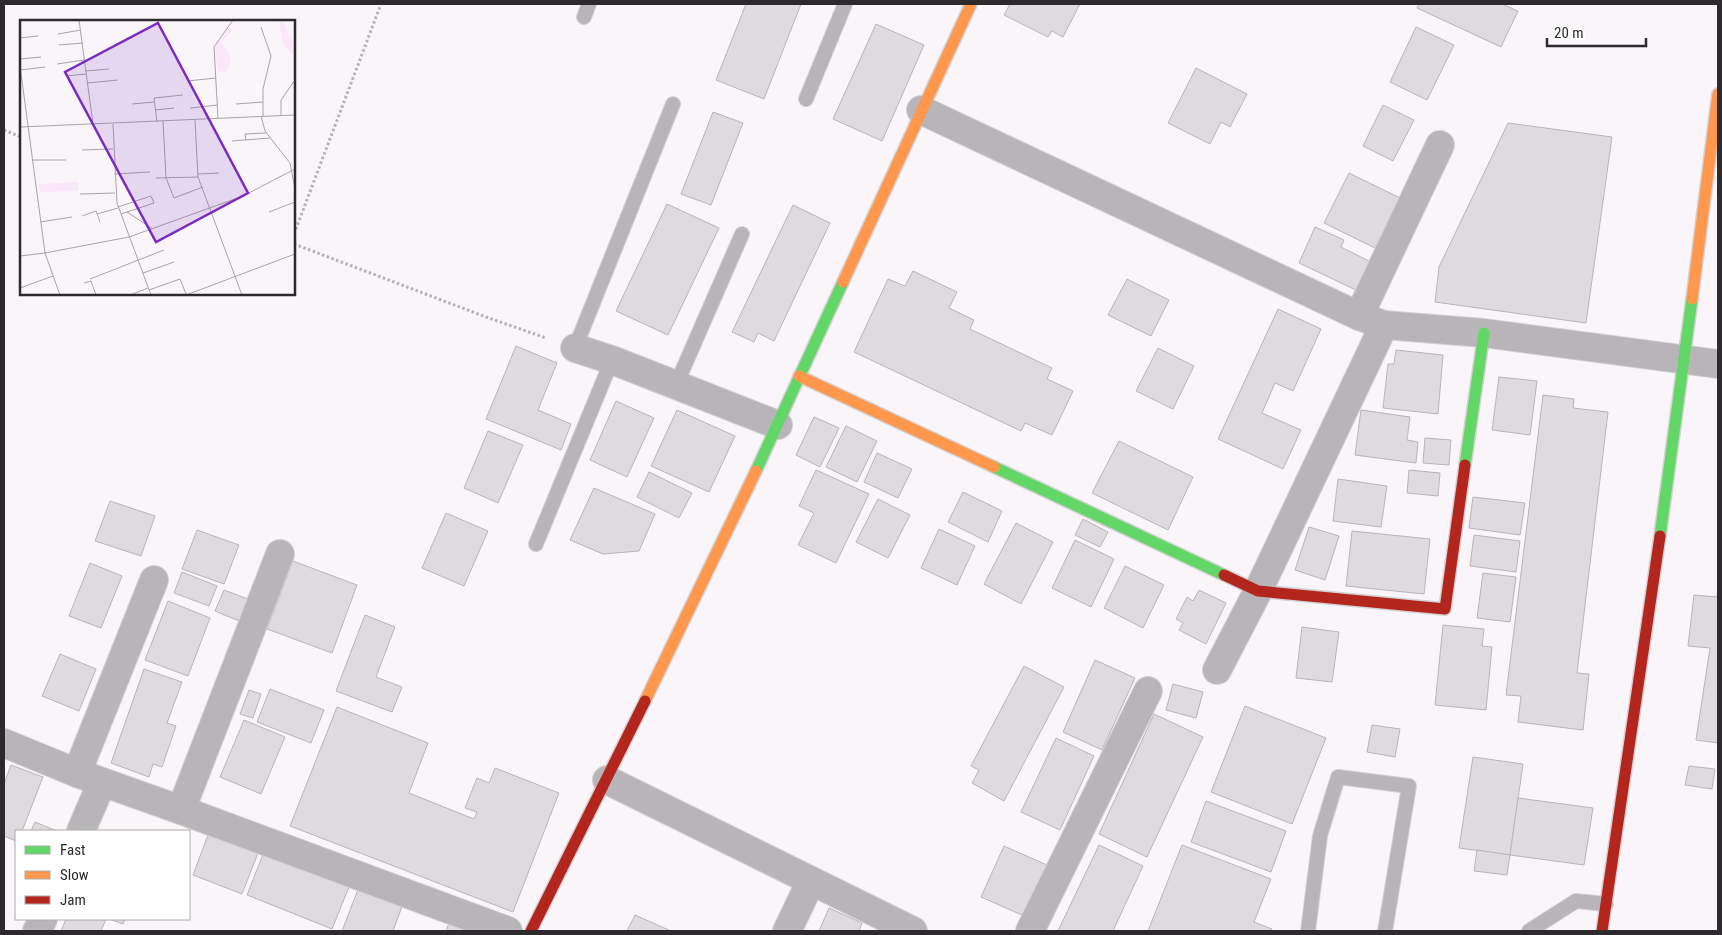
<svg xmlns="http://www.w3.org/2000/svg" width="1722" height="935" viewBox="0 0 1722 935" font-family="'Roboto Condensed',sans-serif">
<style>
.building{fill:#dedbde;stroke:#b8b4b7}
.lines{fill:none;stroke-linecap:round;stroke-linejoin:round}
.lane-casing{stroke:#d4d1d3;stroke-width:16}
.street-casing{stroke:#d4d1d3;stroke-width:30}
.fast-casing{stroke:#d4d1d3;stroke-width:14}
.slow-casing{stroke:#d4d1d3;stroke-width:14}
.jam-casing{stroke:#d4d1d3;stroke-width:14}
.path{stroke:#b4b2b4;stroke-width:3;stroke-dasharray:2.5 2.5;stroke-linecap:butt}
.lane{stroke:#b8b5b8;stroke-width:14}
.street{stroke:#b8b5b8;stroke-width:28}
.fast{stroke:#63d668;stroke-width:11}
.slow{stroke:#ff974d;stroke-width:11}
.jam{stroke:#b3261e;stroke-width:11}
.inset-road{fill:none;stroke:#a8a4a7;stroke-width:1}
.view{fill:#7b2cbf;fill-opacity:0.15;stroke:#7b2cbf;stroke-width:2.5}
.inset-edge{fill:none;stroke:#2d2a2d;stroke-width:2.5}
</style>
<rect width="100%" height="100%" fill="#faf5f9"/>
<!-- building -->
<g class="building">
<path d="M746 4H801L764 99 716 80Z"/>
<path d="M1010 4H1080L1063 37 1052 31 1048 37 1004 15Z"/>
<path d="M1419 4H1502L1518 11 1501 47 1417 8Z"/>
<path d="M876 24 924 45 882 141 833 119Z"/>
<path d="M1416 27 1454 45 1427 100 1390 82Z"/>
<path d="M1196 68 1247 94 1230 127 1221 122 1210 144 1168 123Z"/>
<path d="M1383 105 1414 120 1393 161 1363 146Z"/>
<path d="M713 112 743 123 711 205 681 194Z"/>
<path d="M1508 123 1612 137 1586 323 1435 302 1439 267Z"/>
<path d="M1349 173 1400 198 1375 248 1324 223Z"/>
<path d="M667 204 719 228 668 335 616 311Z"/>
<path d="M793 205 830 223 774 341 758 333 754 342 732 332Z"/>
<path d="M1315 227 1344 240 1341 247 1371 262 1358 291 1299 263Z"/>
<path d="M913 271 957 292 949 308 974 320 970 329 1052 368 1047 379 1073 391 1052 435 1025 423 1021 431 854 352 888 279 905 286Z"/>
<path d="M1127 279 1169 300 1151 336 1108 315Z"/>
<path d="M1278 309 1321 329 1293 391 1275 383 1262 413 1301 430 1283 469 1218 439Z"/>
<path d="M516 346 557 363 538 410 571 424 561 450 486 419Z"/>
<path d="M1158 348 1194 366 1173 409 1136 391Z"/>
<path d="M1396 350 1443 355 1438 414 1383 408 1388 364H1394Z"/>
<path d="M1499 377 1537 381 1530 435 1492 430Z"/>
<path d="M1543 395 1574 399 1573 408 1608 412 1577 673 1589 674 1583 730 1518 722 1521 696 1506 695Z"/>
<path d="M616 401 654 418 627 477 590 460Z"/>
<path d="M677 410 735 436 709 492 651 466Z"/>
<path d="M1361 410 1410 417 1407 440 1418 442 1416 463 1355 455Z"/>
<path d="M814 417 839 428 820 467 796 455Z"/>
<path d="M846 426 877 441 857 482 826 467Z"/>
<path d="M488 431 523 445 498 503 464 488Z"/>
<path d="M1425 438 1451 440 1449 465 1423 463Z"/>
<path d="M1119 441 1193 477 1168 530 1092 493Z"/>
<path d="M877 453 912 469 898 498 864 482Z"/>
<path d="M816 470 869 494 836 563 798 545 814 513 799 506Z"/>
<path d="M1409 470 1440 473 1438 496 1407 493Z"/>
<path d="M649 472 692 493 679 518 637 497Z"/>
<path d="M1338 479 1387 486 1381 527 1333 521Z"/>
<path d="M594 488 655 514 639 551 603 554 570 540Z"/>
<path d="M963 492 1002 511 988 542 948 522Z"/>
<path d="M1473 497 1525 503 1520 535 1469 528Z"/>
<path d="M878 499 910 515 888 558 856 542Z"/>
<path d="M110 501 155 516 141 556 95 541Z"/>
<path d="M446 513 488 531 464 586 422 568Z"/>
<path d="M1083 519 1108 532 1100 547 1075 535Z"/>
<path d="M1016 523 1053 542 1021 604 984 584Z"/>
<path d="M1309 527 1339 536 1325 580 1295 570Z"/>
<path d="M939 529 975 546 957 585 921 568Z"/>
<path d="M197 530 239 545 224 584 182 569Z"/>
<path d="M1352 531 1430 539 1424 594 1346 586Z"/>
<path d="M1474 535 1520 541 1516 572 1470 566Z"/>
<path d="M1075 540 1114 559 1091 607 1052 588Z"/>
<path d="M293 561 357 585 332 653 267 629Z"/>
<path d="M90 563 122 576 101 628 69 616Z"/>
<path d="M1125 566 1164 585 1143 628 1104 608Z"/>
<path d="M182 572 217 586 209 606 174 593Z"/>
<path d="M1483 573 1516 577 1510 622 1477 618Z"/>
<path d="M1718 586V743L1696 740 1710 648 1688 646 1694 595 1717 597Z"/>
<path d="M224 590 253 601 244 623 215 611Z"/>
<path d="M1199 590 1226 603 1206 644 1179 630 1183 623 1176 619 1187 597 1193 601Z"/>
<path d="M168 601 210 618 188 676 145 660Z"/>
<path d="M365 615 395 627 376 677 402 687 392 712 336 691Z"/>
<path d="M1443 625 1484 629 1482 646 1492 647 1486 710 1435 705Z"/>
<path d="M1302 627 1339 632 1332 682 1296 678Z"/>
<path d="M60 654 96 669 79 711 42 696Z"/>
<path d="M1095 660 1135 678 1102 750 1063 732Z"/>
<path d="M1024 666 1064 687 1004 801 972 783 979 770 971 766Z"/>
<path d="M144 669 182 682 167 723 176 726 162 767 153 764 149 777 111 763Z"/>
<path d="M1173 684 1203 692 1196 718 1166 710Z"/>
<path d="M270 689 324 710 311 743 257 722Z"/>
<path d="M249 690 261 694 253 718 240 714Z"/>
<path d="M1245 706 1326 738 1292 824 1211 792Z"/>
<path d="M337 707 428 743 409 793 474 819 477 812 465 808 477 778 489 783 495 768 559 793 513 912 290 826Z"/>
<path d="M1154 714 1203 737 1147 857 1099 834Z"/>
<path d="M244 720 285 737 261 794 220 777Z"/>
<path d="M1372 725 1400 729 1395 757 1367 752Z"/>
<path d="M1056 738 1094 756 1060 830 1021 812Z"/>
<path d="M1473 757 1523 764 1510 855 1459 848Z"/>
<path d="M11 765 43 777 22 831H16V841L4 836V784Z"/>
<path d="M1689 766 1715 769 1712 789 1685 785Z"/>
<path d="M1518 798 1593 808 1584 865 1510 855Z"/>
<path d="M1206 801 1286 831 1271 872 1191 842Z"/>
<path d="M35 822 57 831H31Z"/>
<path d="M208 835 258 853 242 894 193 875Z"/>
<path d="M1099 845 1143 866 1113 931H1058Z"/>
<path d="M1182 845 1271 879 1254 922 1272 929 1271 931H1148Z"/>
<path d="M1004 846 1047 865 1024 916 981 897Z"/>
<path d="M1477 850 1510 855 1507 875 1474 871Z"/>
<path d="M264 852 349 887 332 929 247 895Z"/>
<path d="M359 887 403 904 393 931H342Z"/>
<path d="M829 908 862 923 859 931H819Z"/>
<path d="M635 915 671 931H627Z"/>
<path d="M66 919H106L101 931H61Z"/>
<path d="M109 919H125L123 924Z"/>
<path d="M449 923 469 931H446Z"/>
</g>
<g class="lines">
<!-- lane casing -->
<g class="lane-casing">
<g id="lane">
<path d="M584 17 589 4"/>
<path d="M806 99 845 4"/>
<path d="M575 348 673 104"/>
<path d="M676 385 742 234"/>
<path d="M536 544 612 360"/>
<path d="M1308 931 1320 836 1338 777 1409 786 1385 931"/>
<path d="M1529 931 1576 901 1606 904"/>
</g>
</g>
<!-- street casing -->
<g class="street-casing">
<g id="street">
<path d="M921 110 1359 316 1384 325 1484 333 1718 364"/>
<path d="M1359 316 1440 145"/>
<path d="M575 348 612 360 778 425"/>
<path d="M1217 670 1258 591 1384 325"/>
<path d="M4 743 77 773 181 810 508 931"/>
<path d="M77 773 154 580"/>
<path d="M607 780 913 931"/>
<path d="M181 810 280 554"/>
<path d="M81 831 102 782"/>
<path d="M37 931 43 919"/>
<path d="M787 931 811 881"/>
<path d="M1030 931 1148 691"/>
</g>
</g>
<!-- fast casing -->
<g class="fast-casing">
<g id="fast">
<path d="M1465 465 1484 333"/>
<path d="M994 467 1224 575"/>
<path d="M756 471 843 282"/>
<path d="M1660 536 1692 299"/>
</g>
</g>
<!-- slow casing -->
<g class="slow-casing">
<g id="slow">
<path d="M843 282 971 4"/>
<path d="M1692 299 1718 94"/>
<path d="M799 376 994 467"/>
<path d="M645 701 756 471"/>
</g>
</g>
<!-- jam casing -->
<g class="jam-casing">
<g id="jam">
<path d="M1224 575 1258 591 1445 609 1465 465"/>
<path d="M531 931 645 701"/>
<path d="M1602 931 1660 536"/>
</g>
</g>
<!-- path -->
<g class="path">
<path d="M4 130 21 137"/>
<path d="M294 234 381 4"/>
<path d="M294 244 486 317 546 338"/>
</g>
<!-- lane -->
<use href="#lane" class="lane"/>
<!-- street -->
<use href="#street" class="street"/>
<!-- fast -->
<use href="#fast" class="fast"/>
<!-- slow -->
<use href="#slow" class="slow"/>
<!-- jam -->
<use href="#jam" class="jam"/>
</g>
<!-- overview -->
<g transform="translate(20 20)">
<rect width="275" height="275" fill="#faf5f9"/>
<path d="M262 0 275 25V37L263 24 259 2ZM210 7 212 11 201 22 209 33 211 41 207 51 198 52 195 26ZM58 162V171L20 172 18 164Z" fill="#fbe7fa"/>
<path class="inset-road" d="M59 0 73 104M241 7 251 36 243 69V96M38 14 61 10M0 18 18 16M39 25 63 23M0 39 21 37M37 44 64 40M0 46 25 233 0 236M0 50 25 47M65 51 89 49M46 56 66 54M167 61 196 58M67 63 98 60M112 84 134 82M216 84 243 82M170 88 198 85M135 90 154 88M261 95V80L275 60M241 96 245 111 270 143 275 169M198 98 194 27 213 0M175 100 178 157 222 275M143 101 146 158 154 178 183 167M137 102 134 78 163 75M93 104 97 183 131 275M0 107 275 95M226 120 225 114 246 113M212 121 250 118M62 130 93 129M12 140H46M94 154 130 152M178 154 199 153M136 158 178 157M60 174 95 173M98 187 131 176 134 183 101 194M107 192 133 209M249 192 275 182M77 194 98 188M62 196 76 191 80 202M20 202 52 197M123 253 154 242M70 259 144 230M64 263 71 261 76 275M0 268 33 256M129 270 160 259 166 274M40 275 25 233 109 217 223 176 275 149M110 275 128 268M166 275 275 234"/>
<path class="view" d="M138 3 228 173 136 222 45 52Z"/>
<rect width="275" height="275" class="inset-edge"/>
</g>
<!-- border -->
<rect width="1722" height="935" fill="none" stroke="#2d2a2d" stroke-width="10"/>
<!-- legend -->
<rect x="15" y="830" width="175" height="90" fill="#ffffff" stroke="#abaaab"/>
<rect x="25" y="846" width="25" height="8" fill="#63d668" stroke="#abaaab"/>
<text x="60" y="855" font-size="15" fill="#2d2a2d">Fast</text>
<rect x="25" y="871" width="25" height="8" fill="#ff974d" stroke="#abaaab"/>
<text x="60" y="880" font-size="15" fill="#2d2a2d">Slow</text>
<rect x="25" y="896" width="25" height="8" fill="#b3261e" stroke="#abaaab"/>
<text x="60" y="905" font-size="15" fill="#2d2a2d">Jam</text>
<!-- scale -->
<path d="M1547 38v8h99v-8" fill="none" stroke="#2d2a2d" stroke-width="2.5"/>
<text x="1554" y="38" font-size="15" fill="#2d2a2d" stroke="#ffffff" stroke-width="4" paint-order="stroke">20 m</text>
</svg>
